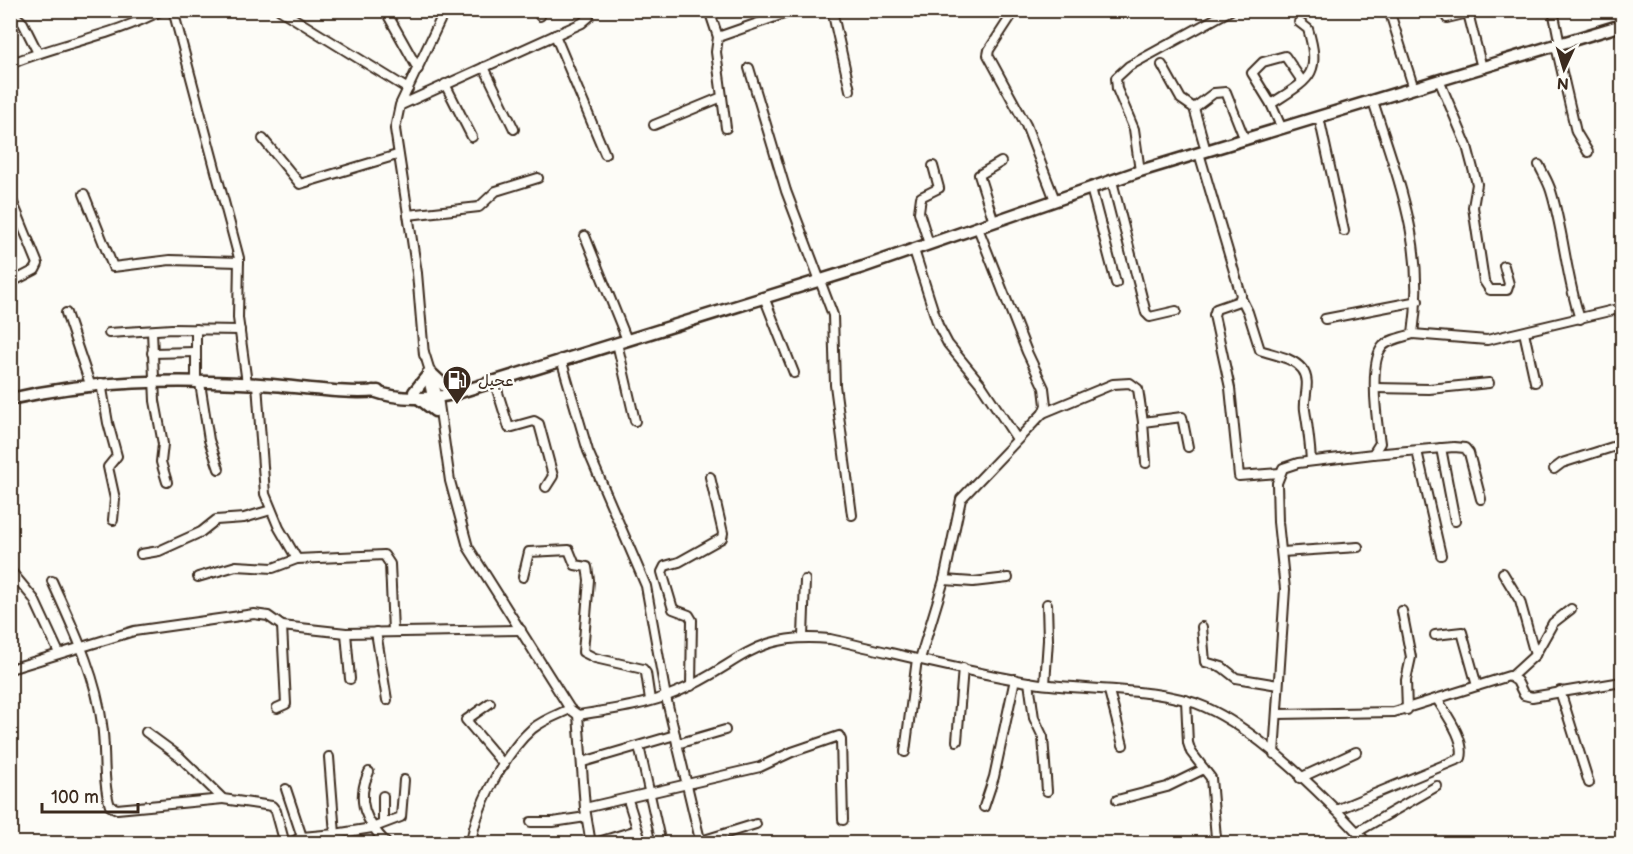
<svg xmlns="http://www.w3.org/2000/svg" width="1633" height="854" viewBox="0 0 1633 854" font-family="'Balsamiq Sans','Playpen Sans Arabic',sans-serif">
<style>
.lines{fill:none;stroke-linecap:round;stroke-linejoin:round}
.street-casing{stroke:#3b2a1e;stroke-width:12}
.secondary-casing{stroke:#3b2a1e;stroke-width:15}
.street{stroke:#fdfcf7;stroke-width:8}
.secondary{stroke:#fdfcf7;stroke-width:10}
.labels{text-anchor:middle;stroke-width:5;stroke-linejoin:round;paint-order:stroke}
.poi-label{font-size:16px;fill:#3b2a1e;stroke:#fdfcf7;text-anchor:start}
</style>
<rect width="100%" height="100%" fill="#fdfcf7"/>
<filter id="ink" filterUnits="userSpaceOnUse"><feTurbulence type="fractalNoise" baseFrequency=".0167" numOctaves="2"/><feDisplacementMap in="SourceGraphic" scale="12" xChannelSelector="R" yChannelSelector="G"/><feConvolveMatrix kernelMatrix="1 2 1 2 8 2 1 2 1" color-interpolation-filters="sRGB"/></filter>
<g filter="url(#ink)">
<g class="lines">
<!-- street casing -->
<g class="street-casing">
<g id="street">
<path d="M173 10 239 258 238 318 247 383"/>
<path d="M280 10 408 89"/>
<path d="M385 10 418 69"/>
<path d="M537 10 540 16"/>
<path d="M709 10 718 37 795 10"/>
<path d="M832 10 850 90"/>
<path d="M1015 10 989 50 988 55 1026 125 1055 200"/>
<path d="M1389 10 1414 89"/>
<path d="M1553 10 1560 45"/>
<path d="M10 11 23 23 38 53"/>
<path d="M1447 18 1468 13 1482 68"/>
<path d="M555 35 605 154"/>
<path d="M1556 46 1576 132 1588 152"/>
<path d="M10 64C60 43 114 36 162 10"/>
<path d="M1162 65 1181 99 1194 108 1206 151"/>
<path d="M484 67 514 129"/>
<path d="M749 68 786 191 833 315 835 385 852 515"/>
<path d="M1439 80 1467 146 1477 184 1473 207 1484 281 1490 290H1507L1509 284 1504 266"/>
<path d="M445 84 472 137"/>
<path d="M722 97 726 128"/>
<path d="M1271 104 1252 73 1263 62 1285 56 1302 81"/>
<path d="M401 105 582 23 589 17V10"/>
<path d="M1194 108 1214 93 1226 92 1245 140"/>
<path d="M1319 117 1344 231"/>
<path d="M654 125 722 97 716 52 718 37"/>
<path d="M1282 129 1271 104C1309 79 1322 76 1308 29L1299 22"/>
<path d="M263 139 300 184 397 155"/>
<path d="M1199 153 1241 295 1239 301 1216 309 1214 315 1230 388 1239 476 1280 473"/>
<path d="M1539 165C1543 174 1548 181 1551 191 1564 233 1566 277 1580 319"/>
<path d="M1140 171 1134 129 1117 89 1116 78 1129 66 1231 10"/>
<path d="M1112 181 1146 313 1150 317 1176 311"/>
<path d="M1091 188 1116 283"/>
<path d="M84 194 113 267 170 260 239 262"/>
<path d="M408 215 479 207 496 191 538 178"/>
<path d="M994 222 979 175 1001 162"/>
<path d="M585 236 627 340"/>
<path d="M929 244 919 212 921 197 939 188 933 166"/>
<path d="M914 250 938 325 948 344 980 383 1017 439"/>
<path d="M10 283 35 270 38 264 11 198"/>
<path d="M764 297 794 373"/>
<path d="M1241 298 1248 312 1260 350C1274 355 1292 357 1302 369 1312 381 1303 398 1305 410 1308 428 1310 444 1311 461"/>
<path d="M66 313 90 384"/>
<path d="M1325 319 1418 301"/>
<path d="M152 331 155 401 163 444 161 462 167 482"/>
<path d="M1524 332 1535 382"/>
<path d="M109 333 172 329 240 330"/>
<path d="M1413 334 1487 340 1622 308"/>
<path d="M617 343 635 421"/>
<path d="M424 352 438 397 450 481 468 547 570 709 578 715 585 808 591 844"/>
<path d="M152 353 196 352"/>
<path d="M424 355 417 273 395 129 400 105 445 10"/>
<path d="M561 359 588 451 646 586 666 697 701 844"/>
<path d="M427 373 433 402"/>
<path d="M494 380 509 428 534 421 539 424 553 476 546 487"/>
<path d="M101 383 108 423 117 456 108 467 115 499 113 520"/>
<path d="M196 383V329"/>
<path d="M200 383 209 440 219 469"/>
<path d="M257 384 265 494 279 528 297 559 384 555 390 564 393 631"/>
<path d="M1375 388 1429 389 1489 383"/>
<path d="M1043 413 1113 384 1130 383 1138 389 1143 422 1182 417 1188 447"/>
<path d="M1143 422 1146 463"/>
<path d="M1441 448 1455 521"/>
<path d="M1417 451 1441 555"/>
<path d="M1373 454 1454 447 1465 448 1469 453 1481 499"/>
<path d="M1554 469 1562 463 1622 444"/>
<path d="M1282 552 1358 547"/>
<path d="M141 554 159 551 201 532 216 520 244 518 271 510"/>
<path d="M10 570 34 599 59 653"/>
<path d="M1503 573 1520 601 1535 655"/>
<path d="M198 577 236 566 273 568 297 559"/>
<path d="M523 577 529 552 569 550 575 565 587 567 589 580 583 652 595 658 643 669 646 673 650 700"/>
<path d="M944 580 973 582 1008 578"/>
<path d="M52 581C72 626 96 674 102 724 106 750 102 781 110 806L117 809 223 799"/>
<path d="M1402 611 1411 657 1406 680 1407 710"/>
<path d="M1202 627 1205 662 1222 667 1236 678 1278 685"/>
<path d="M376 632 387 700"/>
<path d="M346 633 350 679"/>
<path d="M1435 635 1462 632 1477 686"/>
<path d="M803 637 805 580"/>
<path d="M920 659 944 580 961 499 1043 413 1046 405 1044 388 1027 352 978 228"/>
<path d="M10 669 134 631 254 614 268 616 282 626 346 633 521 630"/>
<path d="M1511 677 1535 655 1553 623 1571 609"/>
<path d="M1029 682 1034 718 1043 737 1047 791"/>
<path d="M1045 684 1048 640 1047 604"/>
<path d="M691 686 692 620 689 615 673 609 662 572 665 566 679 562 722 538 723 533 710 477"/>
<path d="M1109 691 1123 745"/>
<path d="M1560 691 1589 783"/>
<path d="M1186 700 1188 743 1191 752 1211 778 1216 838"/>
<path d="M490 703 466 720 504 765"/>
<path d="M277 708 286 704 282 626"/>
<path d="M1278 714 1394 712 1509 676 1517 681 1524 695 1532 697 1622 682"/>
<path d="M578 715C610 710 647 705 677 692 740 666 751 631 830 639 898 654 965 672 1034 683 1084 691 1161 687 1205 707 1261 732 1326 798 1368 844"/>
<path d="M146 732 180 757 223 799 272 806 276 811 285 844"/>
<path d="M957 741 963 668"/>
<path d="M677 744 725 730"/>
<path d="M639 746 661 844"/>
<path d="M905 752 917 659"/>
<path d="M1274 754 1285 589 1278 522 1277 483 1283 468 1298 463 1373 454 1380 443C1377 423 1368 362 1383 346 1390 339 1404 337 1413 334 1426 247 1399 182 1373 101"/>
<path d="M583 762 675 735"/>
<path d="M369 772C355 801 366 822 387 844"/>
<path d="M1300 778 1356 752"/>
<path d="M286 789 302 837"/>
<path d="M383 796V823"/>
<path d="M628 800 642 844"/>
<path d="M1117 800 1167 787 1204 769"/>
<path d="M984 807 994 777 1015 679"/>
<path d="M585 808 760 767 792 752 839 736 841 740 843 820"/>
<path d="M1336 810 1461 758C1466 740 1446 714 1437 699"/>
<path d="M531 822H553L586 817"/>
<path d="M1357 832 1437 786"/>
<path d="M335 834 372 828 401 817 404 780"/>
<path d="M701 841 756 824"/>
<path d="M288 844 302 837 335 834 329 757"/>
<path d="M471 844C475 808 505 753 532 729 543 720 557 715 570 709"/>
<path d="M592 844 637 830"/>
</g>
</g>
<!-- secondary casing -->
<g class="secondary-casing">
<g id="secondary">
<path d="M432 374 449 390"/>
<path d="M373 391C398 400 431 400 457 393L863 267 1140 171 1622 25"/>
<path d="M414 392 427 376"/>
<path d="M417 397 435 411"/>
<path d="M10 399C92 380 176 379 260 384 294 386 346 395 378 391"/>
</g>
</g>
<!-- street -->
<use href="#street" class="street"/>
<!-- secondary -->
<use href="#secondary" class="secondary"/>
</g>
</g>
<!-- icons -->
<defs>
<g id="fuel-pin" transform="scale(1.5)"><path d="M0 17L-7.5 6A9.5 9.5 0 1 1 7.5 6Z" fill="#3b2a1e" stroke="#fdfcf7"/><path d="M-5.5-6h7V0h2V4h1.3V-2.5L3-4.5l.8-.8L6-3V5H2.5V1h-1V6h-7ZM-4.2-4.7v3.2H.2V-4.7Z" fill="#fff"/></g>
</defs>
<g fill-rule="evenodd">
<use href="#fuel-pin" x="457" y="380"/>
</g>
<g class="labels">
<!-- poi labels -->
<g class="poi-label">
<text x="478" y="386">عجيل</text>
</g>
</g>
<!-- margin -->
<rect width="1633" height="854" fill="none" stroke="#fdfcf7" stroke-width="36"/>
<rect x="18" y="18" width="1597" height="818" fill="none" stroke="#3b2a1e" stroke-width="2" filter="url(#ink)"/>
<!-- north arrow -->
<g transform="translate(1564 69) rotate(184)" stroke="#fdfcf7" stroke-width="4.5" paint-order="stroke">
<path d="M0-4.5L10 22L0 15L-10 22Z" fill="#3b2a1e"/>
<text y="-9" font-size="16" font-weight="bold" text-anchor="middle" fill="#3b2a1e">N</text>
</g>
<!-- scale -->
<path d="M42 803v9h96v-9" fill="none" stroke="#3b2a1e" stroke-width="3"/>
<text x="51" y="803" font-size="18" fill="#3b2a1e" stroke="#fdfcf7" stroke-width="4.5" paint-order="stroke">100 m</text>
</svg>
